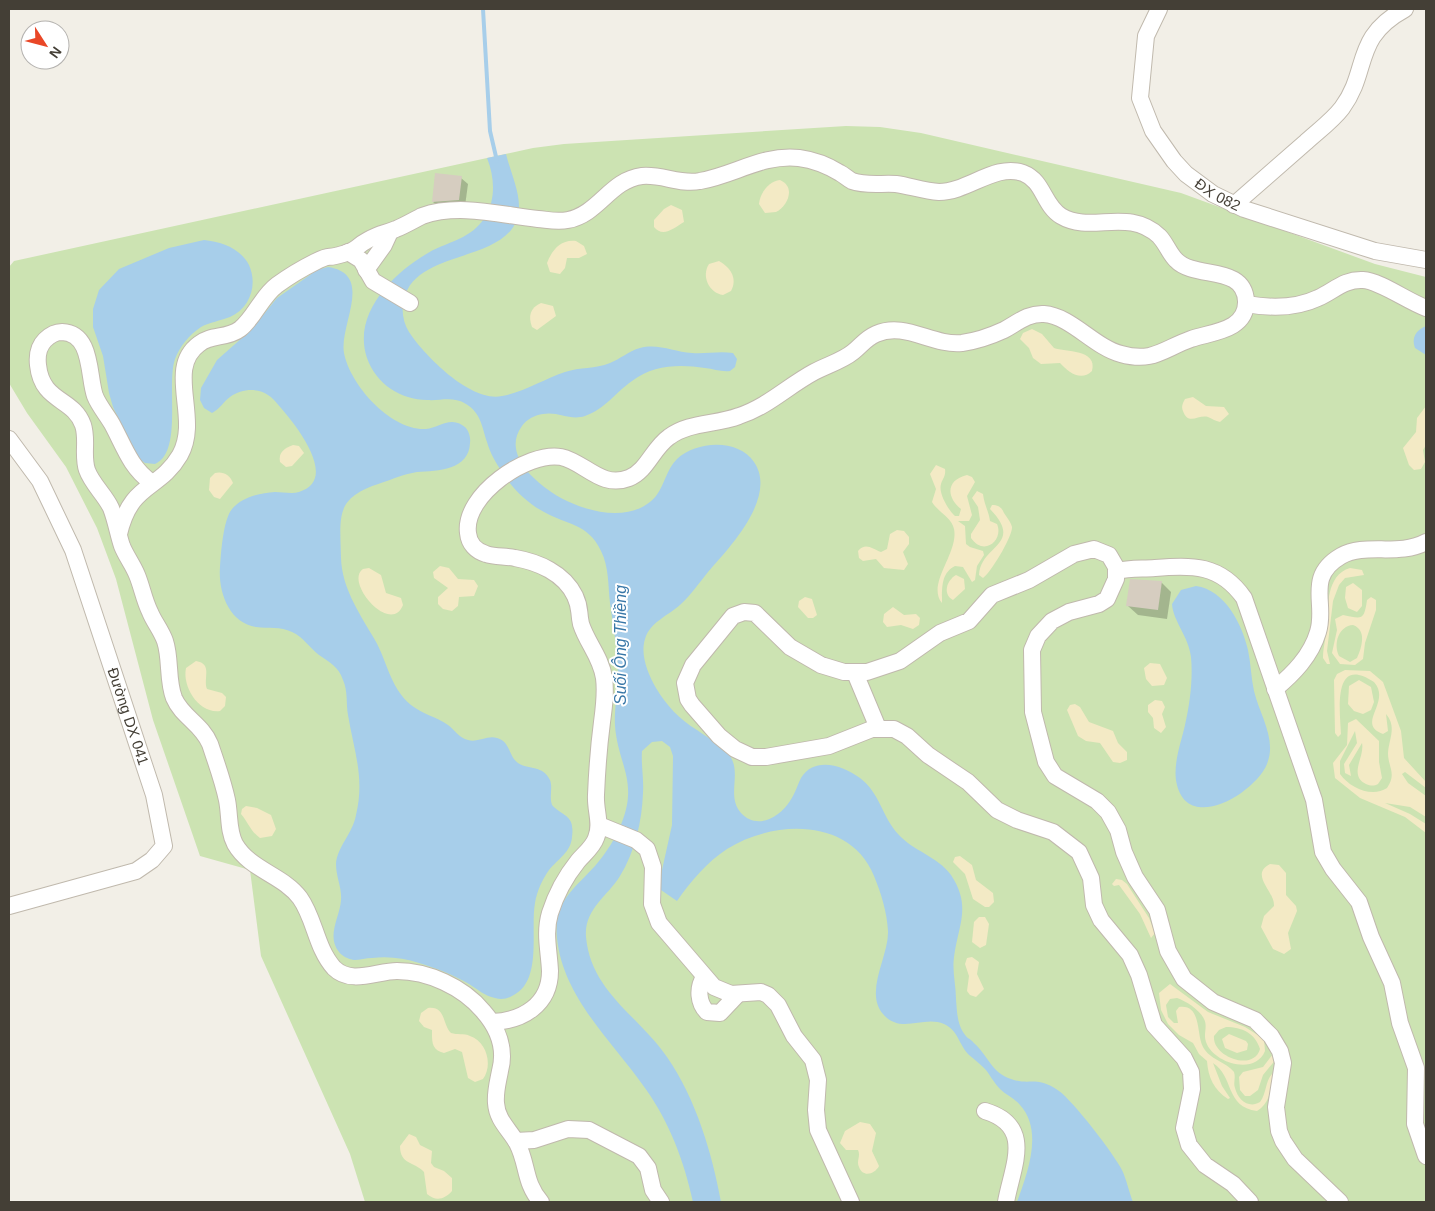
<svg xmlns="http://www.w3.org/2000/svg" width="1435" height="1211" viewBox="0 0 1435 1211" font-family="Helvetica,sans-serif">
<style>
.green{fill:#cce3b2}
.sand{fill:#f3eac5;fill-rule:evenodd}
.water{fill:#a7ceea}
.shadow{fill:#0003}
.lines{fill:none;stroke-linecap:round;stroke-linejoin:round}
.stream{stroke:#a7ceea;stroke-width:4}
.building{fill:#d6cdc0}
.minor-casing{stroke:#c0b9ad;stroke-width:18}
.minor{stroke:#fff;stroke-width:16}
.labels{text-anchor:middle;stroke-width:4;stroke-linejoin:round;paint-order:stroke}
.street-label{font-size:15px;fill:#443f36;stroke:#fff}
.water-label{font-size:16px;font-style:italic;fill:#3877a7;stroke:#fff}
</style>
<rect width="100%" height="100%" fill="#f2efe7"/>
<!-- green -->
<path class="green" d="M846 126 880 127 921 133 1181 193 1375 264 1426 277V1202H365L350 1154 261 956 250 870 200 856 153 720 116 579 97 528 66 467 27 413 9 383V267L14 261 533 148 564 144Z"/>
<!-- sand -->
<g class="sand">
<path d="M780 180C796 187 788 206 776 212L765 213 759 204C760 193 769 181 780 180Z"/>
<path d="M671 205 682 210 684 222C674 228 663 238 654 227V220L664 209Z"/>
<path d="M576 241 584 246 587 254 579 258H567L565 268 560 274 550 272 547 263C552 250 561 239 576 241Z"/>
<path d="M719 261C730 267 738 278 731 291L723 295C709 293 701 276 709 264Z"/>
<path d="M541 303 553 306 556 316 537 330 532 327C528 316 530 308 541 303Z"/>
<path d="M1032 329 1042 334 1054 348C1065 352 1098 349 1092 371 1081 382 1068 372 1060 363L1041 364 1033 358 1029 348 1020 339 1023 333Z"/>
<path d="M1193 397 1206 406 1224 407 1229 414 1220 422C1215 421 1213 419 1208 417 1199 414 1188 426 1183 411 1181 406 1183 403 1185 399Z"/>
<path d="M1426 406V445L1423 450 1425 462 1421 469 1414 470 1409 465 1403 448 1416 432 1417 418Z"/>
<path d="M293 445 299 446 304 453 292 466 286 467 280 462C278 452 285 448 293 445Z"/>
<path d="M936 465 945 469C946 476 943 478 941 484 938 493 949 511 955 516H959L961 509C946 497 946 480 967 475L972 477 975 482 967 496 972 515 969 521H958L965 526 966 544 970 547 983 551 984 555 977 566 975 580 972 582 963 567 955 566C941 573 942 588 942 603 926 584 959 553 954 529 952 518 938 512 932 502L936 489 930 474Z"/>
<path d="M215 473C223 471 230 475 233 483L220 499 214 497 209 490 210 478Z"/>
<path d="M977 491 983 494C984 504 989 512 990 521L997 524C1004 540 984 557 971 538V534L980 520 978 507 972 498Z"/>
<path d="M992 505C999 505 1002 508 1004 513 1007 518 1011 522 1012 527 1013 536 990 574 983 578L979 575C980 545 1025 545 990 509Z"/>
<path d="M897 530 904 531 909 537V544L903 552 908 564 904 570 884 568 876 559 863 561 859 558 858 551C866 542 872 549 881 552L887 549 890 534Z"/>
<path d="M440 566 449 568 458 579 474 580 478 586 474 596 459 597 458 606 452 611 443 609 438 604V597L448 588 434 578 433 572Z"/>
<path d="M369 568 381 575 386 593 401 598 403 605C391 636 344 582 363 569Z"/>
<path d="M1350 568 1362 570 1364 575 1345 578 1339 585 1333 601 1327 651 1330 664H1327L1323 658C1323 648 1326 637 1327 626 1328 607 1326 575 1350 568Z"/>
<path d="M956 575 964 579 965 589 953 600C942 594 947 580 956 575Z"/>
<path d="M1353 583 1362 590V606L1357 612 1348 608 1345 598 1346 587Z"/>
<path d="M805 597 812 599 817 615 813 618H808L798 607 799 601Z"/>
<path d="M1371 597 1376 600V610L1365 643 1363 659 1355 665 1340 664 1332 653 1337 630 1335 619 1343 615C1362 619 1364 621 1367 600ZM1353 625C1367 630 1362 647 1357 658L1350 662 1339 656C1333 643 1339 626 1353 625Z"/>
<path d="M893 607 904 615 916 614 920 618 919 625 913 629 901 625 887 627 883 622 884 614Z"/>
<path d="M196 661C213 664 203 678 207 689L222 693 226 697 225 706 220 711C199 714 182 687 186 668Z"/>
<path d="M1150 663 1160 664 1167 678 1164 685 1152 686 1146 679 1144 668Z"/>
<path d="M1345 670 1370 671 1383 682 1401 731 1404 758 1426 782V788L1405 772 1402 774 1408 783 1426 796V817L1410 807 1385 803 1410 814 1426 824V833L1405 817 1360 798 1335 778 1333 763 1347 745 1348 723 1356 719 1379 741V762L1382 778 1378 784C1374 786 1371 786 1366 784 1348 775 1365 757 1362 743L1349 765 1351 776 1345 773 1344 764 1357 743 1355 731 1340 761V774C1350 788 1372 798 1387 788 1397 774 1388 767 1388 753 1389 738 1397 727 1386 714L1388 731 1383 734C1355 724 1392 702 1374 682 1332 654 1340 711 1341 734L1338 737 1335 733 1334 680 1337 674Z"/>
<path d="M1359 680 1371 687 1374 702 1371 710 1363 714 1354 711 1348 704 1349 686Z"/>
<path d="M1155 700 1162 701 1165 707 1162 714 1166 727 1161 733 1154 728 1153 718 1148 712V705Z"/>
<path d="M1075 704 1080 707 1089 722 1113 731 1118 743 1127 752V760L1120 763 1113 762 1100 743 1086 741 1078 736 1067 710 1070 705Z"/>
<path d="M246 806 257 808 271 815 276 829 272 836 260 838C251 832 248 822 241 814L242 809Z"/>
<path d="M960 856 972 865 976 880 993 893 994 902 989 907H985L973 899 965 874 953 862 955 857Z"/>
<path d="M1270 864 1279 865 1286 873V895L1296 906 1297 911 1288 933 1291 949 1284 954 1273 949 1261 927 1264 916 1274 906C1275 891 1249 875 1270 864Z"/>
<path d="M1116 879 1122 880 1127 884 1149 918 1155 933 1151 938 1140 914 1119 885 1114 886 1112 884Z"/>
<path d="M979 917H985L989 924 986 945 980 948 972 942 974 922Z"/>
<path d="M972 957 979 962 977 974 984 989 976 997 970 995 967 991 969 976 965 964 967 958Z"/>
<path d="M1170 984 1208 1012 1245 1027 1264 1039 1265 1051C1255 1076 1213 1063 1206 1042 1203 1034 1208 1026 1204 1019 1200 1010 1186 1001 1177 998L1170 999 1166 1005 1168 1017 1174 1023H1178L1176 1011 1179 1007C1202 1004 1196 1034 1203 1047 1210 1060 1225 1061 1234 1072 1236 1078 1233 1083 1235 1088 1238 1100 1249 1109 1260 1102 1267 1093 1265 1080 1273 1073 1271 1088 1271 1102 1257 1111 1225 1107 1234 1076 1213 1063L1222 1086 1230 1098 1228 1099C1214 1090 1208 1077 1207 1061L1199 1054 1193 1043 1179 1035 1168 1024 1161 1010 1159 993ZM1226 1027C1242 1027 1255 1033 1260 1049 1254 1072 1212 1057 1214 1036L1219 1030Z"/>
<path d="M428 1008C446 1006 442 1024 451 1033 457 1035 464 1033 470 1036 487 1042 493 1065 483 1079L475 1082 468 1078 462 1052 455 1049 444 1053C431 1050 432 1041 432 1030L424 1027 419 1021 421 1013Z"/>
<path d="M1229 1034 1246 1041 1248 1044 1247 1050 1237 1053 1225 1048 1222 1039Z"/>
<path d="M1273 1054 1277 1058 1263 1075 1258 1090 1250 1096H1245L1240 1090 1239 1077 1243 1072 1263 1067Z"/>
<path d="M860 1122 870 1124 876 1133 872 1151 879 1166C875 1174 863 1178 859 1167 856 1161 861 1156 858 1150H846L840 1143 845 1131Z"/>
<path d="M409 1134 416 1137 420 1145 432 1151 431 1163 434 1167 444 1171 452 1178V1191C445 1199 436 1202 427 1194L424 1172C414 1161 400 1165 400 1146Z"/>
</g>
<!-- water -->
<g class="water">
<path d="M506 154C511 175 524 199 517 220 500 263 416 250 404 299 401 310 403 322 409 332 424 355 471 403 502 396 524 392 544 379 565 372 580 367 595 369 610 363 620 359 629 351 640 348 658 343 674 352 692 353 706 354 719 351 733 353L737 359 735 367 730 371C721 372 714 369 705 368 679 364 653 365 632 381 615 393 605 409 585 416 570 421 558 411 543 414 535 415 527 419 522 426 504 450 528 475 547 489 575 510 630 527 656 496 665 484 666 470 677 459 696 441 738 438 754 462 778 497 729 548 708 572 699 583 691 595 681 604 668 616 650 622 645 639 640 655 648 674 656 688 666 705 680 720 697 730 708 738 722 745 730 756 742 774 726 796 741 813 757 830 779 818 790 801 795 794 797 786 801 778 814 756 843 765 860 778 880 793 882 817 898 834 913 851 937 856 951 875 972 907 958 925 954 957 952 971 956 985 956 999 957 1011 957 1022 963 1032 969 1041 968 1036 975 1044 988 1056 992 1073 1011 1079 1030 1086 1036 1075 1059 1091 1073 1101 1114 1154 1122 1170 1127 1181 1129 1192 1133 1202H1017C1027 1174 1044 1131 1020 1105 1014 1098 1006 1095 1000 1089 993 1082 990 1074 984 1068 979 1063 974 1059 969 1055 959 1045 958 1030 944 1024 923 1015 901 1035 883 1014 864 992 889 956 888 931 887 912 881 893 874 876 850 817 773 820 727 849 707 862 691 881 677 901L658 888 672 825 673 756 670 747 662 741 652 742 642 751C641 765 644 779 643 793 642 821 635 852 620 876 607 897 584 909 586 937 591 992 639 1016 667 1057 696 1099 712 1153 721 1202H693C684 1161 670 1123 645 1088 613 1042 563 998 557 938 553 902 574 889 595 866 606 853 616 838 622 822 638 781 618 764 615 726 614 709 618 692 618 674 618 650 613 626 610 603 608 585 609 567 601 551 588 523 567 525 544 512 527 503 512 488 502 472 496 463 490 453 487 442 482 427 481 413 466 404 453 396 441 401 427 400 401 400 376 384 367 358 352 314 393 273 428 253 439 246 452 243 463 237 494 221 499 188 487 158Z"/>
<path d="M204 240C222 242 240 248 249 265 258 285 250 308 230 317 220 321 210 322 201 327 189 335 180 346 175 359 166 385 183 452 155 464L145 463 137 457 113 407 109 393 103 356 93 327V309L99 290 119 269 169 248Z"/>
<path d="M328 267C375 274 339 325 344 353 350 385 391 431 426 429 438 428 449 417 462 425 468 428 471 436 470 443 469 470 438 471 417 472 404 474 393 479 381 483 335 498 340 514 341 558 342 587 358 611 372 635 387 658 389 687 411 705 422 714 437 717 448 725 455 730 459 738 468 740 478 743 487 735 497 738 511 742 508 756 518 763 529 770 543 765 550 780 553 788 549 796 552 805 563 817 575 814 572 837 571 852 558 859 549 870 542 880 537 891 535 903 530 931 543 982 512 996 507 999 501 1000 495 998 485 996 477 989 469 984 454 975 436 968 419 963 404 958 388 956 372 958 366 958 360 960 354 960 348 959 342 956 339 952 326 936 340 917 341 900 342 888 336 877 336 864 337 847 353 833 356 815 365 778 354 751 348 715 346 704 348 691 343 680 339 667 329 662 319 655 309 647 303 637 292 632 280 626 269 629 256 627 229 623 218 592 220 567 221 553 223 520 232 509 242 497 260 493 275 492 283 492 292 494 299 492 343 479 289 416 273 399 261 387 243 388 230 397 223 402 220 409 212 413L204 408 200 400 201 388 217 360 251 330 277 298 317 270Z"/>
<path d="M1426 326V355L1415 348C1411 338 1416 330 1426 326Z"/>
<path d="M1196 586C1225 590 1242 624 1248 650 1251 664 1251 678 1254 691 1260 716 1277 739 1267 764 1255 793 1189 833 1177 785 1172 766 1181 743 1185 725 1190 703 1193 679 1191 657 1189 637 1173 621 1172 604L1181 590Z"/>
</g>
<!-- shadow -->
<g class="shadow">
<path d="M461 178 468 184 465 206 440 208 433 202Z"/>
<path d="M1161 582 1171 592 1167 619 1138 615 1128 606Z"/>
</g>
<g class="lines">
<!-- stream -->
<path class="stream" d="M483 9 490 131 497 161"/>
</g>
<!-- building -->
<g class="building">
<path d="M435 173 462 176 459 200 432 202Z"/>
<path d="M1130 579 1162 581 1158 610 1126 606Z"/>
</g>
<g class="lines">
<!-- minor casing -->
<g class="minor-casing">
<g id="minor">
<path id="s1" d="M1159 9 1146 36 1140 98 1153 131 1174 161 1186 174 1213 194 1244 209 1375 251 1426 260"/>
<path d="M1234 205C1258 184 1282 163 1306 142 1318 131 1332 121 1342 108 1370 70 1352 38 1405 9"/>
<path d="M348 252 361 260 373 281 410 303"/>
<path d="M366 270 384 245 390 232"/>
<path d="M1246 304C1269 308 1295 309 1318 298 1334 291 1344 279 1363 280 1380 281 1407 301 1426 308"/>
<path id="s2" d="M9 439 40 481 73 550 154 795 164 846 152 860 136 871 9 906"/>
<path d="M151 482C130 467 124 446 112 424 107 415 99 406 95 396 88 377 93 333 62 332 55 332 49 336 45 340 38 347 37 356 38 365 42 403 73 397 83 425 88 440 82 455 87 470 92 484 105 495 111 508 116 521 118 534 122 546 126 556 133 565 137 575 142 587 144 600 150 612 154 622 161 630 165 641 171 659 167 680 174 698 182 717 202 724 210 744 216 762 223 781 227 800 230 815 228 831 235 844 250 870 283 875 300 898 315 919 316 948 334 968 351 985 377 971 397 971 428 971 463 987 483 1011 498 1028 506 1049 500 1071 498 1082 495 1092 496 1103 497 1120 509 1129 517 1143 528 1164 524 1183 541 1202"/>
<path d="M119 534C131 482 159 491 180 455 201 418 165 369 199 344 211 334 227 339 240 329 255 317 261 297 277 285 288 277 303 268 315 262 333 253 324 260 343 254 360 249 353 248 368 240 383 232 381 235 396 229 402 227 416 219 422 216 459 203 501 215 538 219 549 220 557 222 568 220 599 214 610 180 642 176 662 174 680 185 700 181 735 175 762 154 799 158 814 160 827 165 840 173 844 175 848 179 852 181 865 186 882 183 896 184 910 186 924 191 939 192 968 192 995 163 1023 173 1044 181 1043 205 1061 216 1091 234 1128 207 1159 236 1166 243 1169 253 1176 260 1195 280 1244 264 1246 301 1247 331 1211 332 1191 339 1163 349 1153 363 1121 354 1094 347 1071 316 1044 314 1028 313 1017 323 1004 330 991 336 976 341 962 343 932 346 905 321 876 334 865 339 863 344 853 352 842 361 827 365 814 372 788 386 767 407 739 416 715 425 689 422 669 437 653 448 647 471 629 478 601 489 585 462 561 457 528 451 463 495 468 533 469 544 476 551 486 554 495 557 505 556 515 558 538 562 564 573 575 596 581 609 578 610 581 624 587 643 601 657 604 678 606 693 604 707 602 722 599 745 597 771 596 795 595 810 602 824 596 838 593 847 584 854 578 861 566 876 556 894 550 913 544 933 549 950 550 971 550 1005 522 1021 492 1022"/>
<path d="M1116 571C1130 568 1141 569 1155 568 1192 565 1220 564 1244 598L1314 800 1323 852 1333 869 1359 902 1371 937 1392 983 1400 1023 1416 1068 1415 1124 1426 1156"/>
<path d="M855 673 878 728"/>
<path d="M1275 689C1293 674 1311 656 1318 632 1327 604 1305 577 1341 556 1366 542 1398 557 1426 542"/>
<path d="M599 825 636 840 647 849 653 867 652 904 659 923 714 987 731 994 761 992 768 995 778 1005 794 1036 813 1060 818 1080 816 1110 818 1130 851 1202"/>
<path d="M704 977C697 988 698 1003 707 1012L720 1013 738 994"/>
<path d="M985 1111C1035 1126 1012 1167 1006 1202"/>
<path d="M516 1141 534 1140 568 1129 589 1130 639 1156 648 1168 653 1190 661 1202"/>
<path d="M1250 1202 1233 1184 1205 1165 1189 1145 1184 1128 1192 1089 1191 1072 1184 1058 1154 1025 1139 975 1130 955 1101 920 1094 905 1091 878 1079 852 1053 832 1017 820 997 810 968 782 928 755 907 736 894 729H872L829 746 766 757H752L735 749 719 736 692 705 688 699 685 683 693 665 733 616 744 612 755 613 790 647 821 665 844 672H867L900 661 940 633 969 621 992 595 1029 580 1074 554 1094 549 1109 555 1116 567V579L1107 599 1099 604 1069 612 1052 621 1038 636 1032 650 1033 712 1046 762 1055 776 1097 801 1108 812 1118 830 1124 852 1135 877 1157 910 1168 951 1184 979 1213 1002 1255 1020 1271 1036 1280 1051 1283 1063 1276 1107 1279 1131 1283 1141 1295 1159 1340 1202"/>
</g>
</g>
<!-- minor -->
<use href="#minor" class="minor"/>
</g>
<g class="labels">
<!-- street labels -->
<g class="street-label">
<text dy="5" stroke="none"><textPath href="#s1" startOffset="220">ĐX 082</textPath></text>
<text dy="5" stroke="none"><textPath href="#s2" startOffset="304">Đường DX 041</textPath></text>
</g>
<!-- water labels -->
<g class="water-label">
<text transform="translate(620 645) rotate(-90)" y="6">Suối Ông Thiềng</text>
</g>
</g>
<!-- border -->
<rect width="1435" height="1211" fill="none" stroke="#443f36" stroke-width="20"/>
<!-- north arrow -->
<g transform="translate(45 45) rotate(126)"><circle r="24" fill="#ffffff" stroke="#b4b2af"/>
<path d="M0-4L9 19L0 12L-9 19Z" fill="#e94727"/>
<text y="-8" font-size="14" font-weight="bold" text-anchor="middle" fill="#443f36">N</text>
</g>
</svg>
